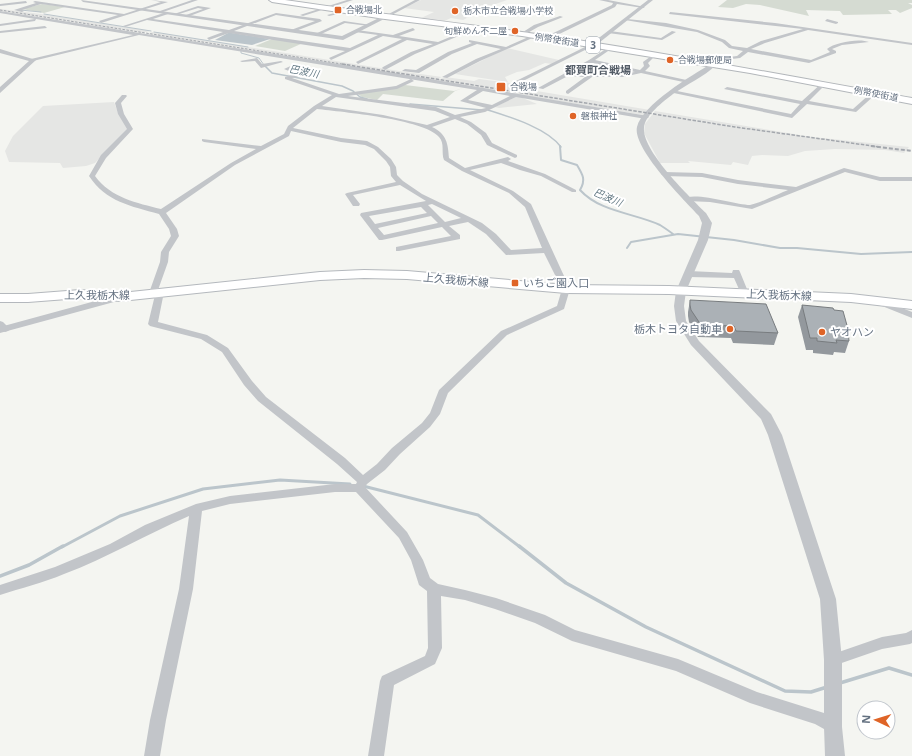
<svg xmlns="http://www.w3.org/2000/svg" width="912" height="756" viewBox="0 0 912 756" font-family="'Noto Sans','Noto Sans JP',sans-serif">
<style>
.built{fill:#e5e6e4}
.green{fill:#d5dbd2}
.water{fill:#bbc5cb}
.lines{fill:none;stroke-linecap:round;stroke-linejoin:round}
.stream-far4{stroke:#bbc5cb;stroke-width:1}
.stream-far3{stroke:#bbc5cb;stroke-width:1.5}
.stream-far2{stroke:#bbc5cb;stroke-width:2}
.stream-far1{stroke:#bbc5cb;stroke-width:3}
.stream{stroke:#bbc5cb;stroke-width:3.5}
.secondary-casing{stroke:#b4b8bd;stroke-width:2}
.primary-casing{stroke:#b3b7bb;stroke-width:2}
.minor{fill:#c2c5c9;fill-rule:evenodd}
.tertiary{fill:#c2c5c9;fill-rule:evenodd}
.secondary{fill:#fff;fill-rule:evenodd}
.primary{fill:#fff;fill-rule:evenodd}
.rail-far2{stroke:#a3a7ad;stroke-width:1;stroke-dasharray:2.5 1.5;stroke-linecap:butt}
.rail-far1{stroke:#a3a7ad;stroke-width:1.5;stroke-dasharray:3.5 1.5;stroke-linecap:butt}
.rail{stroke:#a3a7ad;stroke-width:2;stroke-dasharray:4 2;stroke-linecap:butt}
.wall{fill:#93989d}
.building{fill:#abb1b6;stroke:#787c7f}
.poi-dot{fill:#df6427;stroke:#fff;stroke-width:1.5}
.labels{text-anchor:middle;stroke-width:4;stroke-linejoin:round;paint-order:stroke}
.far-poi-label{font-size:9px;fill:#647181;stroke:#fff;text-anchor:start}
.far-street-label{font-size:9px;fill:#647181;stroke:#fff}
.shield{fill:#fff;stroke:#929ca7;stroke-width:1}
.shield-label{font-size:10px;font-weight:bold;fill:#647181}
.far-water-label{font-size:10px;font-style:italic;fill:#647a85;stroke:#fff}
.far-quarter-label{font-size:11px;font-weight:bold;fill:#525b66;stroke:#fff}
.street-label{font-size:11px;fill:#647181;stroke:#fff}
.poi-label{font-size:11px;fill:#647181;stroke:#fff;text-anchor:start}
</style>
<rect width="100%" height="100%" fill="#f4f5f1"/>
<!-- built -->
<g class="built">
<path d="M421 0H507L490 6 463 20 451 18 440 23 417 20 434 12 404 8Z"/>
<path d="M0 9 41 14 150 31 141 33 0 11Z"/>
<path d="M153 32 399 71 442 77 435 80 145 34Z"/>
<path d="M507 48 559 60 552 64 545 63 529 70 517 72 505 77 508 82 455 74Z"/>
<path d="M445 77 474 81 479 79 517 84 513 87 650 110 643 115 435 81Z"/>
<path d="M518 96 537 104 499 108 495 107Z"/>
<path d="M114 102 118 113 128 129 95 163 86 166 63 168 60 163 9 162 5 151 13 136 43 106Z"/>
<path d="M655 111 812 137 909 147 904 153 885 150 835 149 805 151 788 156 762 155 752 156 748 165 733 162 731 165 688 161 690 163H660L644 133 645 124Z"/>
</g>
<!-- green -->
<g class="green">
<path d="M727 0H912V3H908L912 5V8L900 13 896 10H888L892 14 843 15 840 11 806 10 809 16 760 5 746 4 733 8 718 7Z"/>
<path d="M42 4 65 7 44 13 22 9Z"/>
<path d="M272 39 303 43 285 51 255 46Z"/>
<path d="M405 85 454 91 463 88 455 91 443 101 383 94 377 100 362 97 357 93Z"/>
</g>
<!-- water -->
<path class="water" d="M228 33H232L270 39 252 45 215 40Z"/>
<g class="lines">
<!-- stream-far4 -->
<g class="stream-far4">
<path d="M20 10 41 12"/>
<path d="M44 14 151 31"/>
<path d="M154 32 248 47"/>
<path d="M241 51V53L259 58 264 65"/>
</g>
<!-- stream-far3 -->
<g class="stream-far3">
<path d="M265 66 272 73 342 86 353 91 360 97 367 99"/>
<path d="M410 104 482 110"/>
<path d="M488 110C510 117 547 128 561 147"/>
</g>
<!-- stream-far2 -->
<g class="stream-far2">
<path d="M560 146 561 160 577 165C583 175 586 180 580 190 600 212 634 213 660 225 665 228 669 231 673 234"/>
<path d="M627 248 631 242 678 234 734 240 780 248H797L861 254 912 252"/>
</g>
<!-- stream-far1 -->
<g class="stream-far1">
<path d="M363 486 478 515 520 547"/>
<path d="M62 547 120 516 203 489 280 480 350 484"/>
</g>
<!-- stream -->
<g class="stream">
<path d="M519 546 566 583 646 627 785 691 811 692 827 687"/>
<path d="M0 576 29 565 63 546"/>
<path d="M840 683 889 668 912 675"/>
</g>
<!-- secondary casing -->
<g class="secondary-casing">
<path id="secondary" d="M364 270 407 271 566 285 669 286 851 294 912 301V309L851 302 669 294 566 293 407 279 364 278 320 280 121 301 80 298 28 302H0V294H28L80 290 121 293 320 272Z"/>
</g>
<!-- primary casing -->
<g class="primary-casing">
<path id="primary" d="M269 0H285C364 12 443 21 522 32 652 50 782 75 912 98V104L750 73 522 36 385 19 272 2Z"/>
</g>
<!-- minor -->
<g class="minor">
<path d="M151 0 168 2 101 23 99 21 118 15 41 4 22 10 24 11 22 12 14 10 36 3 33 2 35 1 124 14 161 2Z"/>
<path d="M192 0H198L160 13 157 12Z"/>
<path d="M347 0H353L303 16 300 15Z"/>
<path d="M415 0H420L386 18 383 17Z"/>
<path d="M599 0H608L645 7 643 8 617 4 615 7 549 39H545V37L612 5 613 3Z"/>
<path d="M26 1 27 3 0 6V4Z"/>
<path d="M198 6 211 8 187 17 186 15 203 9 198 8 176 15 174 14Z"/>
<path d="M346 10 347 12 329 16 327 15Z"/>
<path d="M0 11 389 72 648 116 649 117 646 119 516 97 485 112 460 117 471 122 486 133 492 143 517 155V157L515 158 487 145 481 135 467 124 455 119 432 127C447 134 448 144 449 158L465 168 508 157 511 159 508 161 545 174 576 190V192H572L541 176 520 170 501 163 470 170 513 191 531 204 570 289 564 309 507 335 448 393 440 414 430 427 400 454 385 470 367 484 365 487 407 532 423 560 430 578 438 584 465 590 496 598 545 615 575 630 678 659 757 692 824 713 839 722 841 727 839 732 833 734 815 724 750 703 676 671 572 641 535 623 495 609 465 600 441 596 442 648 435 664 394 685 384 756H368L380 681 382 676 425 656 428 648 427 591 419 585 411 560 399 538 356 492H335L230 504 202 511 193 589 166 720 160 756H144L150 720 179 589 189 516C147 534 107 558 64 574 43 583 21 588 0 595V585L55 567 110 544 145 525 196 504 230 496 335 484H356L357 482 337 464 258 401 244 385 222 352 201 339 150 326 148 324 155 295H150L149 293 160 262 161 252 171 236 169 229 159 214C131 206 106 202 89 176L101 155 127 129 118 114 115 103 122 95H126L127 96 121 103 124 114 133 129 106 158 95 176C111 198 137 203 161 209L231 163 256 149 204 142 202 141V139L261 146 284 134 288 126 314 106 332 95 285 79V77L296 74 284 69 295 64 299 65 292 69 305 74 292 78 339 94 396 86 411 79 414 81 397 89 348 96 355 97 436 107 455 115 486 108 460 101 477 90 139 35 33 61 31 59 133 35 36 19 35 21 0 26V24L35 19 0 13ZM483 91 510 96 492 105 468 100ZM336 97 435 111 450 117 427 125 383 115 322 106ZM317 109C342 112 424 119 439 137 445 143 441 153 444 160L462 171 509 193 525 207 542 248 511 250 496 234 482 223 422 194 403 181 397 175 396 167 391 159 378 147 367 141 341 138 293 128ZM291 131 341 142 365 145 374 149 386 161 390 167 391 176 396 182 347 193 345 194 353 206H359L360 204 353 195 400 185 426 201 361 213 360 215 379 240H382L442 227 451 236 396 247V251H399L460 239V235L449 226 468 222 486 234 506 255 544 253 562 289 557 306 501 331 439 390 430 413 422 423 392 448 377 464 363 475 345 458 266 397 252 381 228 348 207 335 158 322 164 292 163 290H158L168 262 169 252 179 236 177 229 166 213 235 165 289 136ZM432 204 461 218 445 222 428 205ZM421 207 427 213 375 224 369 216ZM431 216 438 223 384 235 378 228Z"/>
<path d="M167 12 168 14 153 19 229 30 276 13 320 19 322 21 293 32 291 30 315 21 276 15 234 31 350 48 378 35 355 32 357 30 393 35 413 28 415 30 399 36 438 42 474 27 478 28 415 54 385 70 382 68 383 67 411 52 433 44 407 40 358 64 356 62 402 39 383 36 331 60 329 58 345 51 229 33 209 40 207 38 223 32 147 20 125 27 123 26Z"/>
<path d="M670 12 775 23 912 43V45L808 30 765 43 751 49 811 60 830 52 827 49C835 42 860 38 869 42L842 45 832 49 836 51V53L809 63 748 52 740 58 724 60 713 66H711V64L721 58 737 56 743 51 729 48 722 42 697 32 625 20 627 19 666 23 698 30 725 40 732 46 747 48 761 41 803 29 669 14Z"/>
<path d="M560 16 563 17 538 27 524 35 520 34 534 25Z"/>
<path d="M827 19 838 22V23L836 24 825 21Z"/>
<path d="M344 21 371 25 369 26 345 23 319 35 315 34Z"/>
<path d="M45 26 47 28 0 33V31Z"/>
<path d="M610 31 661 38 672 31 676 32 662 40 608 33Z"/>
<path d="M533 35 537 36 480 61 447 78 442 77 476 59 501 49 477 44 452 54 419 73 402 71 405 69 416 70 448 52 472 43 469 42V40L506 47Z"/>
<path d="M591 44 595 45 517 84 512 83Z"/>
<path d="M609 47 611 49 595 60 640 70 644 66 643 62 654 54 656 55 648 63 650 66 645 71 691 81 688 83 641 73 623 77H592L568 94 566 93V91L585 77 568 76 543 89 538 88 589 60ZM592 63 635 72 610 75 573 73Z"/>
<path d="M257 58 262 64 281 61 283 62 261 68 255 61 242 62 240 61Z"/>
<path d="M823 82 826 84 809 101 853 109 871 93 876 94 856 112 807 104 792 118 669 92 672 90 791 114 800 104 724 89 727 87 802 101Z"/>
<path d="M844 168 880 177H912V181H880L845 172 752 209 710 202 687 201 683 199C694 191 736 205 750 205 758 204 780 193 788 190L738 184 702 177 664 176 661 174 664 172 702 173 738 180 796 187Z"/>
<path d="M733 270H739L740 272 749 294 748 296H742L734 278 689 277 685 274 689 271 732 273Z"/>
<path d="M880 299 912 312V318L877 304 876 302Z"/>
<path d="M0 321 3 322 10 329 8 331 5 332 0 329Z"/>
<path d="M912 630V643L910 644 882 649 833 666 828 664 826 660 828 656 833 654 882 637 906 633Z"/>
</g>
<!-- tertiary -->
<g class="tertiary">
<path d="M81 0 342 36 383 16 388 17 343 40 83 2Z"/>
<path d="M648 0H653L595 46H591V44Z"/>
<path d="M0 49 36 60 0 93V87L29 61 0 53Z"/>
<path d="M711 64 716 65C704 77 687 84 673 94 664 101 644 116 644 128 642 151 690 197 706 213L712 223 708 240 686 291 684 306 686 321 699 341 771 414 782 435 836 599 842 660V727L845 756H825L824 727V660L820 599 768 435 761 419 691 345 676 321 674 306 676 291 698 240 702 223 699 216C685 201 632 148 637 127 642 105 692 75 711 64Z"/>
<path d="M121 294 126 297 125 299 0 333V327Z"/>
</g>
<!-- secondary -->
<use href="#secondary" class="secondary"/>
<!-- primary -->
<use href="#primary" class="primary"/>
<!-- rail-far2 -->
<path class="rail-far2" d="M0 10 348 65"/>
<!-- rail-far1 -->
<path class="rail-far1" d="M342 64 735 127 880 147"/>
<!-- rail -->
<path class="rail" d="M871 146 912 151"/>
</g>
<!-- wall -->
<g class="wall">
<path d="M690 300 778 333 774 345 733 343 731 338 698 337 689 322 688 316V312Z"/>
<path d="M802 305 834 310 849 341 845 353 834 352 833 355 813 353V350H806L798 317Z"/>
</g>
<!-- building -->
<g class="building">
<path d="M690 300 766 304 778 333 736 331 734 326 701 325 691 310 690 305Z"/>
<path d="M802 305 833 308 834 310 843 311 848 329 849 341 836 340 837 343 817 341V338H810Z"/>
</g>
<!-- markers -->
<g class="poi-dot">
<rect x="334" y="6" width="8" height="8" rx="2"/>
<circle cx="455" cy="11" r="4"/>
<circle cx="515" cy="31" r="4"/>
<circle cx="670" cy="60" r="4"/>
<rect x="496" y="82" width="10" height="10" rx="2"/>
<circle cx="573" cy="116" r="4"/>
<rect x="511" y="279" width="8" height="8" rx="2"/>
<circle cx="730" cy="329" r="4"/>
<circle cx="822" cy="332" r="4"/>
</g>
<g class="labels">
<!-- far-poi labels -->
<g class="far-poi-label">
<text x="346" y="13">合戦場北</text>
<text x="463" y="14">栃木市立合戦場小学校</text>
<text x="507" y="34" text-anchor="end">旬鮮めん不二屋</text>
<text x="678" y="63">合戦場郵便局</text>
<text x="510" y="90">合戦場</text>
<text x="581" y="119">磐根神社</text>
</g>
<!-- far-street labels -->
<g class="far-street-label">
<text transform="translate(557 40) rotate(9)" y="3">例幣使街道</text>
<text transform="translate(876 94) rotate(11)" y="3">例幣使街道</text>
</g>
<!-- shield labels -->
<rect class="shield" x="586" y="37" width="14" height="16" rx="3"/>
<g class="shield-label">
<text x="593" y="49">3</text>
</g>
<!-- far-water labels -->
<g class="far-water-label">
<text transform="translate(304 71) rotate(11)" y="4">巴波川</text>
<text transform="translate(608 197) rotate(23)" y="4">巴波川</text>
</g>
<!-- far-quarter labels -->
<g class="far-quarter-label">
<text x="598" y="74">都賀町合戦場</text>
</g>
<!-- street labels -->
<g class="street-label">
<text transform="translate(456 280) rotate(5)" y="4">上久我栃木線</text>
<text x="97" y="299">上久我栃木線</text>
<text transform="translate(779 295) rotate(2)" y="4">上久我栃木線</text>
</g>
<!-- poi labels -->
<g class="poi-label">
<text x="523" y="287">いちご園入口</text>
<text x="722" y="333" text-anchor="end">栃木トヨタ自動車</text>
<text x="830" y="336">ヤオハン</text>
</g>
</g>
<!-- north arrow -->
<g transform="translate(876 720) rotate(274)"><circle r="19" fill="#ffffff" stroke="#c1c6cd"/>
<path d="M0-3L7 15L0 10L-7 15Z" fill="#df6427"/>
<text y="-6" font-size="11" font-weight="bold" text-anchor="middle" fill="#647181">N</text>
</g>
</svg>
